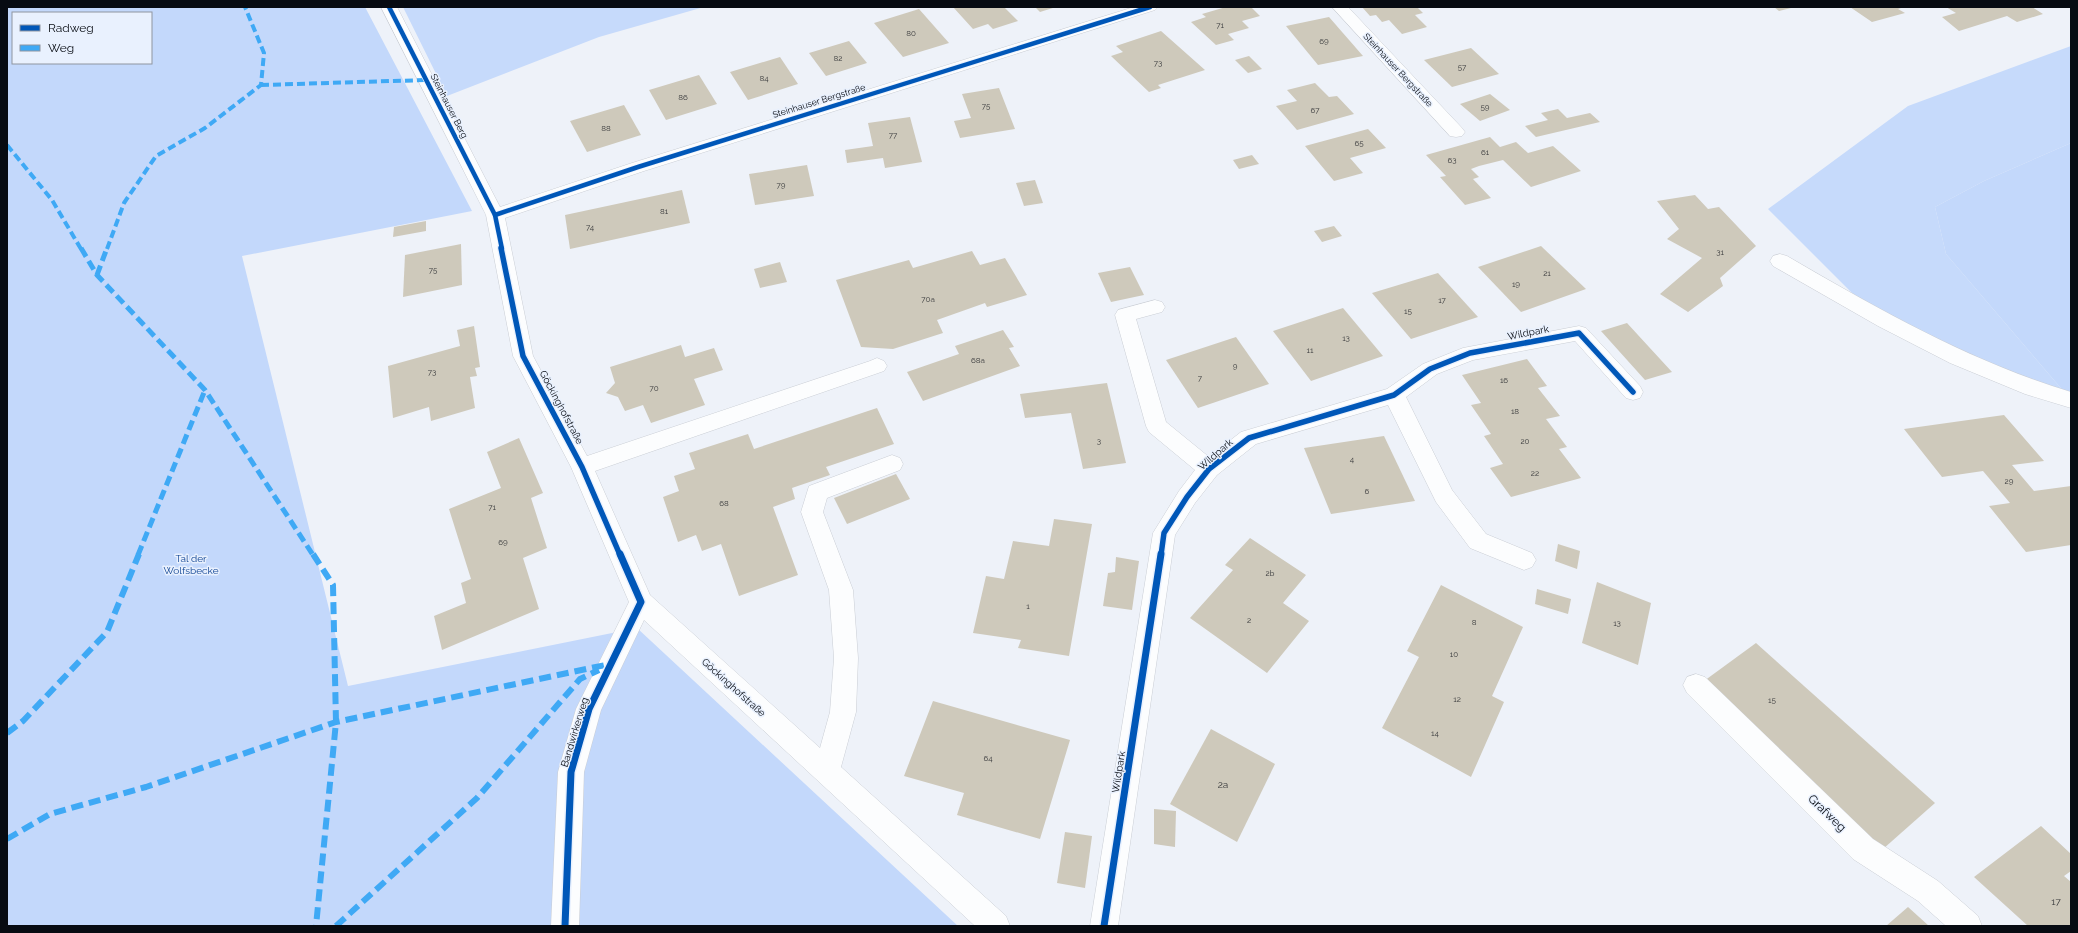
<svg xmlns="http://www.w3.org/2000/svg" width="2078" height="933" viewBox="0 0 2078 933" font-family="Raleway,sans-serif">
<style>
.green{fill:#c6dafb}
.forest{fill:#c3d8fb;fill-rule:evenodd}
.building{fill:#cec9bb}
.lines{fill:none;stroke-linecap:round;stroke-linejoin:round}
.minor-casing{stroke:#caced5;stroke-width:1}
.minor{fill:#fcfdfe;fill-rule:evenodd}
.quiet-far2{stroke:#3fa9f5;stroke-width:4;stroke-dasharray:8 4;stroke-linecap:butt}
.quiet-far1{stroke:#3fa9f5;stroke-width:5;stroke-dasharray:10 5;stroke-linecap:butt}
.quiet{stroke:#3fa9f5;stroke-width:6;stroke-dasharray:12 6;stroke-linecap:butt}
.cycleway-far2-casing{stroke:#e9f1fe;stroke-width:6}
.cycleway-far1-casing{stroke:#e9f1fe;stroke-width:8}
.cycleway-casing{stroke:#e9f1fe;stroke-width:10}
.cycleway-far2{stroke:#0057b8;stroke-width:4.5}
.cycleway-far1{stroke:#0057b8;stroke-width:5.5}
.cycleway{stroke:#0057b8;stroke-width:7}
.labels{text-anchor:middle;stroke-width:3;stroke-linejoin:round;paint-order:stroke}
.number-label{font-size:8px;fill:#393a3c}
.far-street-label{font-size:9px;fill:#070b12;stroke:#e9f1fe}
.street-label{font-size:10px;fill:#070b12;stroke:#e9f1fe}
.park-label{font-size:10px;fill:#0c4292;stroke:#e9f1fe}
.near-number-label{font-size:10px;fill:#393a3c}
.near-street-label{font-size:12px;fill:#070b12;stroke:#e9f1fe}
</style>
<rect width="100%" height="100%" fill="#eef2f9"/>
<!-- green -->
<g class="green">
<path d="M403 7H704L599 37 447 96Z"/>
<path d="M2071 46V143L1984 181 1935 207 1946 254 2065 393 1977 365 1873 314 1768 209 1908 106Z"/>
</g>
<!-- forest -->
<g class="forest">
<path d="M7 7H365L472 211 242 256 348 686 637 628 958 926H7ZM13 13H151V63H13Z"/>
<path d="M2071 143V394L2065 393 1946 254 1935 207 1984 181Z"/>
</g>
<!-- building -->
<g class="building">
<path d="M953 7H1004L1018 21 993 29 988 24 973 29Z"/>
<path d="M1035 7H1056L1040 12Z"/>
<path d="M1226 7H1251L1260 16 1242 21 1249 28 1228 34 1234 40 1216 45 1191 22 1206 17 1202 14Z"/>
<path d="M1362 7H1417L1423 13 1415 15 1427 27 1402 34 1389 20 1382 22 1376 15 1370 16Z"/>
<path d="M1774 7H1791V8L1779 11Z"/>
<path d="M1850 7H1904L1898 9 1905 13 1872 22Z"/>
<path d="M1946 7H2032L2043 14 2017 22 2007 16 1959 31 1942 17 1956 13Z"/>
<path d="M919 9 949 43 903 57 874 23Z"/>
<path d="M1329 17 1363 56 1318 65 1286 26Z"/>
<path d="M1161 31 1205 70 1158 85 1161 88 1149 92 1111 56 1123 52 1116 46Z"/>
<path d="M849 41 867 63 826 76 809 53Z"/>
<path d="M1471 48 1499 74 1452 87 1424 60Z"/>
<path d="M1249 56 1262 69 1248 73 1235 60Z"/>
<path d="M780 57 798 84 748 100 730 72Z"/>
<path d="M699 75 717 104 666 120 649 90Z"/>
<path d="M1315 83 1329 97 1337 96 1354 114 1297 130 1276 106 1297 101 1287 90Z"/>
<path d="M999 88 1015 129 960 138 954 121 971 118 962 94Z"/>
<path d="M1490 94 1510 110 1480 121 1460 104Z"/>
<path d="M624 105 641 135 587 152 570 121Z"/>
<path d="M1558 109 1567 118 1590 113 1600 122 1536 137 1525 126 1548 120 1541 113Z"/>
<path d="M910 117 922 162 885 168 883 158 847 163 845 150 873 146 868 123Z"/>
<path d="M1368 129 1386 148 1350 158 1363 173 1334 181 1305 146Z"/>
<path d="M1490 137 1500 147 1516 142 1528 153 1553 146 1581 171 1531 187 1503 160 1479 166 1471 169 1479 177 1473 179 1491 198 1465 205 1440 177 1446 176 1426 155Z"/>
<path d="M1252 155 1259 164 1239 169 1233 160Z"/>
<path d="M807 165 814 196 755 205 749 174Z"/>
<path d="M1035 180 1043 203 1024 206 1016 183Z"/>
<path d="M682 190 690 223 570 249 565 215Z"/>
<path d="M1695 195 1708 209 1719 207 1756 246 1720 278 1723 286 1688 312 1660 294 1702 258 1667 239 1679 229 1657 201Z"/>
<path d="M426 221V231L393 237 394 227Z"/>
<path d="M1334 226 1342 236 1322 242 1314 231Z"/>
<path d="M461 244 462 285 403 297 405 255Z"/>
<path d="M1541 246 1586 289 1521 312 1478 267Z"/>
<path d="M972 251 980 265 1005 258 1027 295 987 307 985 303 937 320 943 333 893 349 861 347 836 280 909 260 913 268Z"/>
<path d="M780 262 787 282 760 288 754 269Z"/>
<path d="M1130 267 1144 295 1111 302 1098 273Z"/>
<path d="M1438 273 1478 317 1411 339 1372 293Z"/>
<path d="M1343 308 1383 356 1311 381 1273 331Z"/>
<path d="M1627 323 1649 347 1672 372 1645 380 1601 331Z"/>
<path d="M474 326 480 367 475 368 477 376 470 377 475 408 431 421 429 407 393 418 388 366 460 346 457 330Z"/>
<path d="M1003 330 1014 347 1009 348 1020 366 923 401 907 372 959 354 955 346Z"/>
<path d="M1236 337 1269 384 1198 408 1166 360Z"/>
<path d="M681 345 685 357 714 348 723 370 694 379 705 405 651 423 643 405 625 411 618 397 606 393 615 383 610 367Z"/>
<path d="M1527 359 1547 386 1538 388 1560 416 1546 419 1567 447 1559 449 1581 478 1511 497 1490 468 1503 464 1484 436 1491 434 1471 405 1481 403 1462 375Z"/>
<path d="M1107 383 1126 463 1083 469 1071 413 1025 418 1020 394Z"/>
<path d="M877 408 894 444 826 467 830 475 792 488 795 499 773 507 798 575 739 596 721 544 702 551 696 535 678 542 663 497 679 491 674 476 695 469 689 453 748 434 754 449Z"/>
<path d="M2004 415 2044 461 2012 465 2034 491 2071 486V545L2026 552 1989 506 2010 503 1983 471 1942 477 1904 429Z"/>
<path d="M1384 436 1415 501 1331 514 1304 448Z"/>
<path d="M519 438 543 493 531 498 547 548 523 558 539 609 442 650 434 616 466 603 461 583 471 579 449 509 501 488 487 452Z"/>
<path d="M896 474 910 499 847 524 834 498Z"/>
<path d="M1054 519 1092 524 1069 656 1018 648 1021 640 973 633 986 576 1004 579 1013 541 1049 546Z"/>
<path d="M1250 538 1306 575 1283 603 1309 621 1267 673 1190 618 1233 570 1225 565Z"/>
<path d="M1558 544 1580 551 1577 569 1555 561Z"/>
<path d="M1116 557 1139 561 1132 610 1103 606 1108 573 1115 572Z"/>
<path d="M1597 582 1651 603 1638 665 1582 643Z"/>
<path d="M1441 585 1523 627 1492 696 1504 702 1471 777 1382 728 1419 657 1407 651Z"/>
<path d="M1537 589 1571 599 1568 614 1535 604Z"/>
<path d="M1756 643 1935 803 1883 849 1704 681Z"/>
<path d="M933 701 1070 740 1040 839 957 815 964 793 904 776Z"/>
<path d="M1211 729 1275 764 1237 842 1170 804Z"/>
<path d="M1154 809 1176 811 1175 847 1154 844Z"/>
<path d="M2041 826 2071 854V871L2064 876 2071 882V926H2028L1974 877Z"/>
<path d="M1065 832 1092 836 1085 888 1057 883Z"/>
<path d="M1908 907 1929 926H1886Z"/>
</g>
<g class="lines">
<!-- minor casing -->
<g class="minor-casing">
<g id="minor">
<path d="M381 7H397L500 207 632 163 1134 7H1158L1155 10 644 171 505 218 533 356 587 456 870 361 877 358 884 361 887 366 884 371 595 471 650 595 820 748 830 712 834 658 829 590 801 512 809 486 884 458 892 455 900 458 903 464 900 470 827 498 823 512 853 590 858 658 856 712 841 767 1006 916 1010 926H975L644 620 601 710 584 772 579 926H551L558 772 576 709 629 602 571 467 513 356 486 215Z"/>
<path d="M1332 7H1348L1462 128 1465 132 1462 136 1456 137 1450 136Z"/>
<path d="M1780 254 1787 256C1878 309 1969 361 2071 392V408L2025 394 1950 363 1878 326 1773 266 1770 261 1773 256Z"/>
<path d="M1155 300 1162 302 1165 307 1162 312 1136 319 1166 422 1209 457 1241 432 1387 389 1423 364 1463 348 1579 326 1586 328 1640 386 1643 392 1640 398 1633 400 1626 398 1575 341 1473 360 1437 374 1406 397 1452 490 1486 534 1532 553 1536 560 1532 567 1524 570 1470 548 1436 502 1388 405 1256 444 1217 475 1195 503 1175 535 1118 926H1090L1153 533 1179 491 1195 470 1149 432 1146 426 1115 315 1118 310Z"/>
<path d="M1696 674 1705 677 1873 839 1938 881 1978 916 1982 926H1946L1918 901 1853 859 1687 693 1683 685 1687 677Z"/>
</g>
</g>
<!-- minor -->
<use href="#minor" class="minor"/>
<!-- quiet-far2 -->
<g class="quiet-far2">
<path d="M261 85 426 80"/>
<path d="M7 145 52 200 81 249"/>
<path d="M107 249 124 203 156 156 205 128 261 85 264 53 245 7"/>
</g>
<!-- quiet-far1 -->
<g class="quiet-far1">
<path d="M81 248 97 275 205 390 313 555"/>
<path d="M97 275 107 248"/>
<path d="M138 555 205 390"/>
</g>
<!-- quiet -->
<g class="quiet">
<path d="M313 554 333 585 336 722 316 926"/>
<path d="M7 733 23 721 107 632 139 554"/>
<path d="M7 839 50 814 146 787 336 722 610 664"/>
<path d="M336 926 477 798 580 679 599 670"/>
</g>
<!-- cycleway-far2 casing -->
<g class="cycleway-far2-casing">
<g id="cycleway-far2">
<path d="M389 7 495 215 502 249"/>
<path d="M495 215 638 167 1150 7"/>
</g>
</g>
<!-- cycleway-far1 casing -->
<g class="cycleway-far1-casing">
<g id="cycleway-far1">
<path d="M501 248 523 356 582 467 620 555"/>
<path d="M1161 555 1164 533 1187 497 1209 469 1249 438 1394 395 1430 369 1470 353 1579 333 1633 392"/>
</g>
</g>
<!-- cycleway casing -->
<g class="cycleway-casing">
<g id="cycleway">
<path d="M565 926 571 772 589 709 641 602 620 554"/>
<path d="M1104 926 1161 554"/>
</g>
</g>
<!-- cycleway-far2 -->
<use href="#cycleway-far2" class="cycleway-far2"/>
<!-- cycleway-far1 -->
<use href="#cycleway-far1" class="cycleway-far1"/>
<!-- cycleway -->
<use href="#cycleway" class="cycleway"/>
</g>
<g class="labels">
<!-- number labels -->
<g class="number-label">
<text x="1220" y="28">71</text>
<text x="911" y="36">80</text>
<text x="1324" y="44">69</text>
<text x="838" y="61">82</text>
<text x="1158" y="66">73</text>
<text x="1462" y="70">57</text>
<text x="764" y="81">84</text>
<text x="683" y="100">86</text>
<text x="986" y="109">75</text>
<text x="1485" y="110">59</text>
<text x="1315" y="113">67</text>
<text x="606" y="131">88</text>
<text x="893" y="138">77</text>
<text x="1359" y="146">65</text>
<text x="1485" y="155">61</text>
<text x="1452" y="163">63</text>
<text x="781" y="188">79</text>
<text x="664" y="214">81</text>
<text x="590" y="230">74</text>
<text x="1720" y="255">31</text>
<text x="433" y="273">75</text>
<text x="1547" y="276">21</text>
<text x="1516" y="287">19</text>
<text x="928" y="302">70a</text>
<text x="1442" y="303">17</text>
<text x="1408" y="314">15</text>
<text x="1346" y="341">13</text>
<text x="1310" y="353">11</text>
<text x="978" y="363">68a</text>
<text x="1235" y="369">9</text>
<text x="432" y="375">73</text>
<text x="1200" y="381">7</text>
<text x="1504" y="383">16</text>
<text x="654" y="391">70</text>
<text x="1515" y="414">18</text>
<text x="1099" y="444">3</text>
<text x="1525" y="444">20</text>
<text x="1352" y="462">4</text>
<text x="1535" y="476">22</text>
<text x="2009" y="484">29</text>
<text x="1367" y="494">6</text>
<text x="724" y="506">68</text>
<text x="492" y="510">71</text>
<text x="503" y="545">69</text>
<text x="1270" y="576">2b</text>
<text x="1028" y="609">1</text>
<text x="1249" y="623">2</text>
<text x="1474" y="625">8</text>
<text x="1617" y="626">13</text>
<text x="1454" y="657">10</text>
<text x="1457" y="702">12</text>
<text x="1772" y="703">15</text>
<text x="1435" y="736">14</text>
<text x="988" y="761">64</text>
</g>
<!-- far-street labels -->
<g class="far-street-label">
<text transform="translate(1398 70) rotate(47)" y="3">Steinhauser Bergstraße</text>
<text transform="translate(819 101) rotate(-17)" y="3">Steinhauser Bergstraße</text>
<text transform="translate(449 106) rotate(63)" y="3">Steinhauser Berg</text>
</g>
<!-- street labels -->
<g class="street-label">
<text transform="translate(1528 332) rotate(-11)" y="4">Wildpark</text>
<text transform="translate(562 407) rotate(62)" y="4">Göckinghofstraße</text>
<text transform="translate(1215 454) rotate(-41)" y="4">Wildpark</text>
<text transform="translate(734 687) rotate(42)" y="4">Göckinghofstraße</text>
<text transform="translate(574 732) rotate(-73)" y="4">Bandwirkerweg</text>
<text transform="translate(1118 772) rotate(-81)" y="4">Wildpark</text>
</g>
<!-- park labels -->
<g class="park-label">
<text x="191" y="562">Tal der<tspan x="191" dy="12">Wolfsbecke</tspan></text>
</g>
<!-- near-number labels -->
<g class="near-number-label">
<text x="1223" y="788">2a</text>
<text x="2056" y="905">17</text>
</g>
<!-- near-street labels -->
<g class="near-street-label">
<text transform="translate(1827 813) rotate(44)" y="4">Grafweg</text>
</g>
</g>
<!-- border -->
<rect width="2078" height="933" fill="none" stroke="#070b12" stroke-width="16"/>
<!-- legend -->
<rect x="12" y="12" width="140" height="52" fill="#e9f1fe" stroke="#8f95a0"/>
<rect x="20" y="25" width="20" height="6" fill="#0057b8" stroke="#8f95a0"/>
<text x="48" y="32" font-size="12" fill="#070b12">Radweg</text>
<rect x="20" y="45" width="20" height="6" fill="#3fa9f5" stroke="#8f95a0"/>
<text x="48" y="52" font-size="12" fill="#070b12">Weg</text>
</svg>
